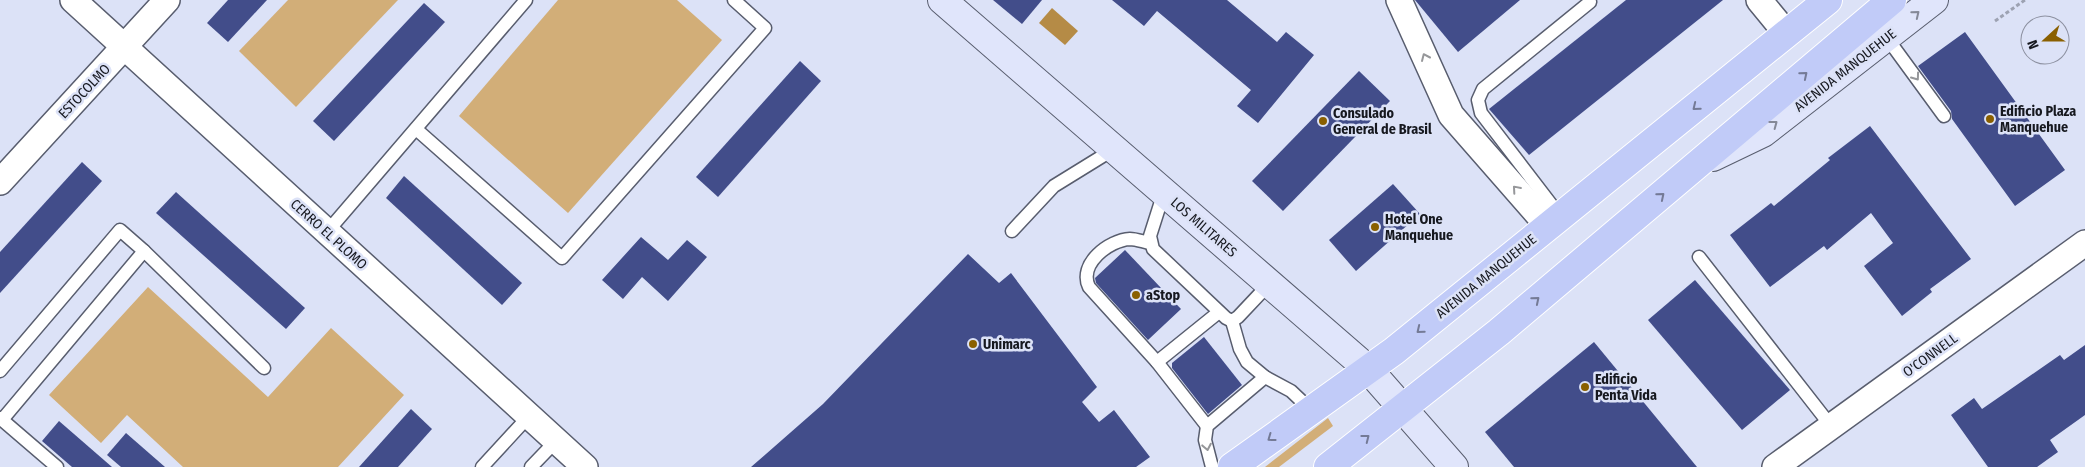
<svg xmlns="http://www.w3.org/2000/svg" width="2085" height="467" viewBox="0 0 2085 467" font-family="'Fira Sans Condensed',sans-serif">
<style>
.green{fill:#d2ae78}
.water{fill:#b58b46}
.building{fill:#424d8a}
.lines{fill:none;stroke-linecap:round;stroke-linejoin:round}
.service-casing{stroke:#585d6e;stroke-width:15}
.minor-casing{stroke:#585d6e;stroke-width:28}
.secondary-casing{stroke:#585d6e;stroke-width:30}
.primary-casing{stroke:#fff;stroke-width:30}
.path{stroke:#9da2b2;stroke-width:3;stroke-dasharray:4 2.5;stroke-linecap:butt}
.service{stroke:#fff;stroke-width:12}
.minor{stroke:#fff;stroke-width:25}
.secondary{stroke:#e0e5fb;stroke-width:28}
.primary{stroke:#c1cbf8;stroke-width:28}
.oneway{stroke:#858998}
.oneway2{stroke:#96979a}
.oneway3{stroke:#747a96}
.poi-dot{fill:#8a6001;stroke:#dce2f7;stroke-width:2}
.labels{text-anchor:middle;stroke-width:5;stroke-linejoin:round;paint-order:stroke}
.street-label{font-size:14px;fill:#16181f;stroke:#dce2f7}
.poi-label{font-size:14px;font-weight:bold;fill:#16181f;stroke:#dce2f7;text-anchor:start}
</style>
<rect width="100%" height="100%" fill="#dce2f7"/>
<!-- green -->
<g class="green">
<path d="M288 0H398L296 107 239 51Z"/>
<path d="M558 0H677L722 40 568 213 459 116Z"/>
<path d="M148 287 268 397 331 328 404 395 338 467H183L127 415 101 443 49 395Z"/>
<path d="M1328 418 1333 426 1279 467H1265Z"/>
</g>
<!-- water -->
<path class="water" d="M1052 8 1078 31 1065 45 1039 23Z"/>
<!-- building -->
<g class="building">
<path d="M228 0H267L228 42 207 23Z"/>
<path d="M993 0H1042L1022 24Z"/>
<path d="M1112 0H1227L1277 42 1286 32 1314 55 1258 123 1237 106 1251 90 1157 11 1144 26Z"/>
<path d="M1415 0H1520L1458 52Z"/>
<path d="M1626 0H1723L1529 155 1489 109Z"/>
<path d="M424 3 445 22 334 141 313 121Z"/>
<path d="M1965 32 2065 170 2015 206 1952 119 1951 111 1918 66Z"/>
<path d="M800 61 821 81 718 197 696 177Z"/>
<path d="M1359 71 1390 101 1283 211 1252 181Z"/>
<path d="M1870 126 1971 259 1930 289 1932 292 1902 316 1864 266 1893 243 1871 213 1827 250 1824 246 1770 287 1730 235 1771 203 1774 206 1830 160 1828 158Z"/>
<path d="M82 162 102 181 0 293V252Z"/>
<path d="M404 176 522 283 502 305 386 198Z"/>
<path d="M1393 184 1420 214 1356 271 1329 240Z"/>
<path d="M176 192 305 308 286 329 156 213Z"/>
<path d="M641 237 668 260 687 240 707 257 668 301 642 277 623 299 602 280Z"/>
<path d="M1125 250 1181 309 1148 340 1096 283 1095 278Z"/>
<path d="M968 254 999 283 1011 273 1097 387 1082 402 1099 422 1114 410 1150 457 1136 467H751L823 404Z"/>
<path d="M1695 280 1790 390 1742 430 1648 320Z"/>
<path d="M1204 337 1242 385 1208 414 1172 368V363Z"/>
<path d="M1594 342 1697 467H1514L1485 432Z"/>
<path d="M2085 345V415L2050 440 2058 452 2037 467H1988L1951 415 1974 398 1982 409 2060 355 2064 360Z"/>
<path d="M411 409 432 429 398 467H359Z"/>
<path d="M59 421 112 467H72L42 441Z"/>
<path d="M126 433 165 467H121L107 455Z"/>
</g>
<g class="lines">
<!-- service casing -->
<g class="service-casing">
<g id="service">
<path d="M1887 38 1944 116"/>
<path d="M416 129 562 258 765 28 734 0"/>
<path d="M1164 192 1150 236 1153 249 1226 318 1232 321 1238 317 1270 283"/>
<path d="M1560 216 1481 113 1478 100 1483 89 1590 2"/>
<path d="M1012 231 1054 186 1114 149"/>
<path d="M327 232 526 0"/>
<path d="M1150 243C1144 242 1136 239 1130 239 1109 240 1078 264 1089 287L1157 362 1207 426"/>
<path d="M144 251 264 368"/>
<path d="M1699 257 1831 426"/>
<path d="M1232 321 1240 349 1247 362 1265 377 1291 391 1311 410"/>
<path d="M1157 362 1219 312"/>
<path d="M0 371 120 230 144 251 2 420"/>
<path d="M0 418 57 467"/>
<path d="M482 467 529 416"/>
<path d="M531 467 556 441"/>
<path d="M1212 467 1205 440 1207 426 1265 377"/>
</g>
</g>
<!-- minor casing -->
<g class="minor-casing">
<g id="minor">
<path d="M73 0 585 467"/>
<path d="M1399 0 1451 115 1548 226"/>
<path d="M1759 0 1782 28"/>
<path d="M0 182 167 0"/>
<path d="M1775 467 2085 243"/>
</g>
</g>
<!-- secondary casing -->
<g class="secondary-casing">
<g id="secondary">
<path d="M942 0 1369 370 1454 467"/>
<path d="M1713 157 1763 133 1934 0"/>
</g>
</g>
<!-- primary casing -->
<g class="primary-casing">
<g id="primary">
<path d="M1232 467 1394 351 1828 0"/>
<path d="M1328 467 1499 332 1892 0"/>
</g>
</g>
<!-- path -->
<path class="path" d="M1995 21 2025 0"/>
<!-- service -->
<use href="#service" class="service"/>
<!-- minor -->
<use href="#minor" class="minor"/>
<!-- secondary -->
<use href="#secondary" class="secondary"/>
<!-- primary -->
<use href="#primary" class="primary"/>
</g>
<!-- one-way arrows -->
<defs><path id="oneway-chevron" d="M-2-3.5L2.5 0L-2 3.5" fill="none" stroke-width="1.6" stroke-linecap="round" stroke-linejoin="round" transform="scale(1.25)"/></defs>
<g class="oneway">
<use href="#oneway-chevron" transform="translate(1916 14) rotate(-39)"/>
<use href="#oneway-chevron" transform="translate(1774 124) rotate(-37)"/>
</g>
<g class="oneway2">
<use href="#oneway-chevron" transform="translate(1425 57) rotate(-114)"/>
<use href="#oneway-chevron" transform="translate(1916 77) rotate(54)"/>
<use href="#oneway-chevron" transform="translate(1516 189) rotate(-131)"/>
<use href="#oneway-chevron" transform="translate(1207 447) rotate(79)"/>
</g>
<g class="oneway3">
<use href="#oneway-chevron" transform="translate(1804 75) rotate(-40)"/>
<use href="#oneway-chevron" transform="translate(1696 107) rotate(141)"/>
<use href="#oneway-chevron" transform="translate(1661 196) rotate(-40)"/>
<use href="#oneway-chevron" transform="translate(1536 300) rotate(-40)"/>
<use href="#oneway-chevron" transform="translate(1420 330) rotate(141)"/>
<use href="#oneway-chevron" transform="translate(1271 438) rotate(144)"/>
<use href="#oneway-chevron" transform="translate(1366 438) rotate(-38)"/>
</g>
<!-- markers -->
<g class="poi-dot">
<circle cx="1990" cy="119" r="5"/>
<circle cx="1323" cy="121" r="5"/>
<circle cx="1375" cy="227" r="5"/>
<circle cx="1136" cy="295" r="5"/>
<circle cx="973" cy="344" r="5"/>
<circle cx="1585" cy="387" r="5"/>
</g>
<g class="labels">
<!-- street labels -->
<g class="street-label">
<text transform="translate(1845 70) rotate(-38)" y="5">AVENIDA MANQUEHUE</text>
<text transform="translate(84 91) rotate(-47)" y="5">ESTOCOLMO</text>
<text transform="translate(1204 227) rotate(41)" y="5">LOS MILITARES</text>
<text transform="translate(329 234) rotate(42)" y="5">CERRO EL PLOMO</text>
<text transform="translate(1486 276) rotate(-39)" y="5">AVENIDA MANQUEHUE</text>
<text transform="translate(1930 355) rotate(-36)" y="5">O'CONNELL</text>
</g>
<!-- poi labels -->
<g class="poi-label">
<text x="2000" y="116">Edificio Plaza<tspan x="2000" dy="16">Manquehue</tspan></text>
<text x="1333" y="118">Consulado<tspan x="1333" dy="16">General de Brasil</tspan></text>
<text x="1385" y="224">Hotel One<tspan x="1385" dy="16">Manquehue</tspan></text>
<text x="1146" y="300">aStop</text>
<text x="983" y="349">Unimarc</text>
<text x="1595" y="384">Edificio<tspan x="1595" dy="16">Penta Vida</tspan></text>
</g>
</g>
<!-- north arrow -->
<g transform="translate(2045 40) rotate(249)"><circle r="24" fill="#dce2f7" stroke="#8d91a1"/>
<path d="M0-4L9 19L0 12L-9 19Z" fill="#8a6001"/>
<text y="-8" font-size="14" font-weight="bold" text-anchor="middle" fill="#16181f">N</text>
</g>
</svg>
